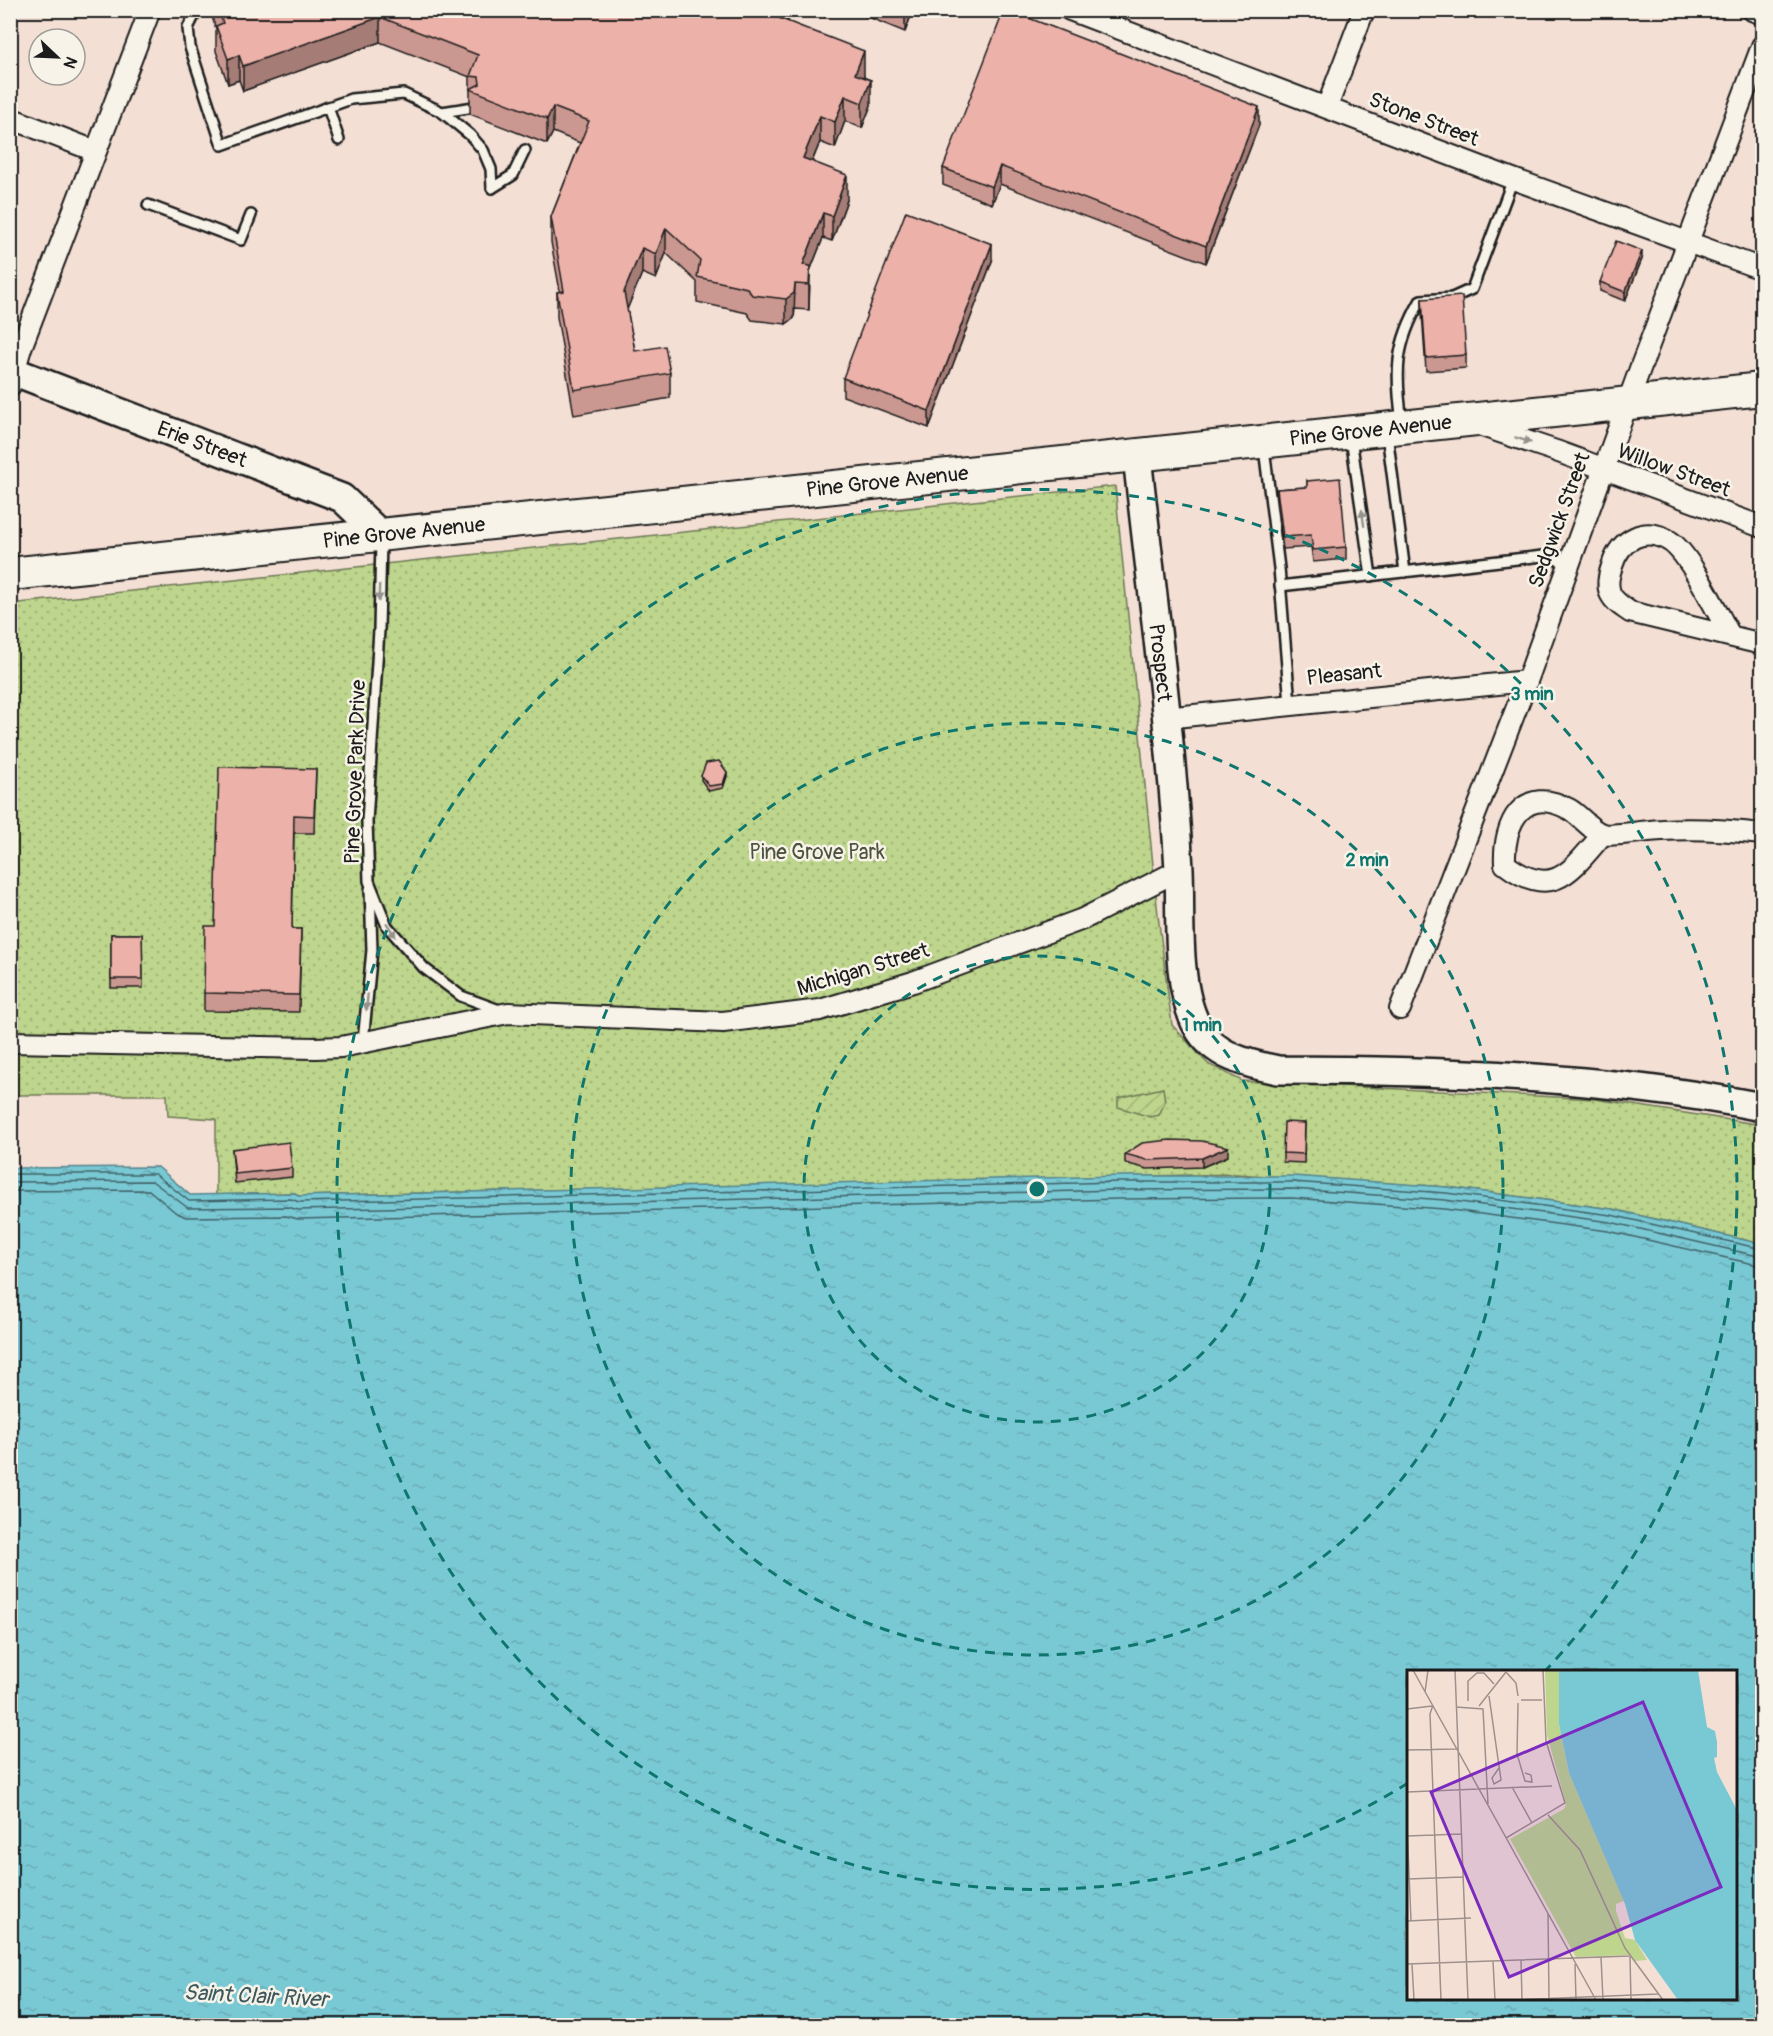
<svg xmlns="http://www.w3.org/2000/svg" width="1773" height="2036" viewBox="0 0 1773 2036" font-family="Pangolin,sans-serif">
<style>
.park{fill:url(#park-dots);stroke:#6c7854;stroke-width:1.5}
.garden{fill:url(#garden-furrows);stroke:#6c7854;stroke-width:1.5}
.water{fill:url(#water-ripples);stroke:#54848b;stroke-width:1.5;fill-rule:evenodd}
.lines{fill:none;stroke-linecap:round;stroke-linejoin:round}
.shore{stroke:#416166;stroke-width:1.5}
.lane-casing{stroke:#1c1c1c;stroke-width:14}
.street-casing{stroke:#1c1c1c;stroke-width:24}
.secondary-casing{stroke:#1c1c1c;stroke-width:32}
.primary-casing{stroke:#1c1c1c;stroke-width:36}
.lane{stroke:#f7f3e8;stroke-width:9}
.street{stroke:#f7f3e8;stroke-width:20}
.secondary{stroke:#f7f3e8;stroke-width:27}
.primary{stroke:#f7f3e8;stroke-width:32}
.wall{fill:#cb9891;stroke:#1c1c1c;stroke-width:1.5}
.shaded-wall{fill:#a57c76;stroke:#1c1c1c;stroke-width:1.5}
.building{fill:#ecb1a9;stroke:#1c1c1c;stroke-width:1.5}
.oneway{fill:#94928c}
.ring{fill:none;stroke:#0f766e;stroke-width:3;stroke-dasharray:10 8}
.labels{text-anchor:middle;stroke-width:5;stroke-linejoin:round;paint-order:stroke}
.street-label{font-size:21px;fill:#1c1c1c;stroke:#f7f3e8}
.park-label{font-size:21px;fill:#4c543e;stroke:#f7f3e8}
.water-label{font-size:22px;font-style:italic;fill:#3d595d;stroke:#f7f3e8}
.inset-road{fill:none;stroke:#9e918b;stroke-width:1.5}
.view{fill:#7b2cbf;fill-opacity:0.15;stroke:#7b2cbf;stroke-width:3}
.inset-edge{fill:none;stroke:#1c1c1c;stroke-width:3}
.centre{fill:#0f766e;stroke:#f7f3e8;stroke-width:3}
.ring-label{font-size:18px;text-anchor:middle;font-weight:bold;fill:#0f766e;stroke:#f7f3e8;stroke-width:5;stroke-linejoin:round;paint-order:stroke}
</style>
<defs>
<pattern id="park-dots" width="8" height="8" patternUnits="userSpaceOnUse" patternTransform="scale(1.5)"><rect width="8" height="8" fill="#bdd58c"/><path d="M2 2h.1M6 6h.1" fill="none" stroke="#a2b678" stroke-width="1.8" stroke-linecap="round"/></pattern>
<pattern id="garden-furrows" width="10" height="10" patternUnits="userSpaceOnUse" patternTransform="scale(1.5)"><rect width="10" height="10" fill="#bdd58c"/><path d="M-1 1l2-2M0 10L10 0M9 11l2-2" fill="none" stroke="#a2b678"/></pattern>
<pattern id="water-ripples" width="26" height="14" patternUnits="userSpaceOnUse" patternTransform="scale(1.5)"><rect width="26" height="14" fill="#79c9d5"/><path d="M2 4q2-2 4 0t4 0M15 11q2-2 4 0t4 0" fill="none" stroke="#68acb6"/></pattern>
</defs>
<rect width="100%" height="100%" fill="#f4dfd5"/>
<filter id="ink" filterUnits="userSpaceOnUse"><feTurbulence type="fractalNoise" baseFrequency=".0167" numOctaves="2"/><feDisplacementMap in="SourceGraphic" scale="12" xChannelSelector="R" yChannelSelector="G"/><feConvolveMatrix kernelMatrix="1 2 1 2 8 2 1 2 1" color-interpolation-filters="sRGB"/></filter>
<g filter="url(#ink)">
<!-- park -->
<path class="park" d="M1115 486 1158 915 1172 1025 1208 1064 1242 1081 1595 1099 1762 1125V1244L1612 1209 1447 1187 1236 1174 298 1196 295 1193 216 1195V1119L168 1116 167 1095H11L10 604Z"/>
<!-- garden -->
<path class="garden" d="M1163 1088 1165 1102 1159 1115 1150 1117 1118 1107V1098Z"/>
<!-- water -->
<path class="water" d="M158 1167 190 1195 295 1193 298 1196 1119 1176H1293L1447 1187 1612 1209 1762 1244V2025H11V1168ZM1408 1672H1736V1998H1408Z"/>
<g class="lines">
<!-- shore -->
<g class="shore">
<path d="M10 1174H155L189 1201 291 1199 299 1202 1119 1182H1293L1446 1193 1611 1215 1762 1249"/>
<path d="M10 1182 152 1181 188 1208 288 1207 298 1210 1119 1190 1292 1189 1445 1200 1610 1222 1762 1257"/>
<path d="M10 1191 149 1190 175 1212 186 1217 286 1216 298 1219 1119 1199 1292 1198 1444 1209 1608 1231 1762 1266"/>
</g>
<!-- lane casing -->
<g class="lane-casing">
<g id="lane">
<path d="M197 10 188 28 190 47 222 145 351 99 404 94 442 112 470 135 483 150 491 169 492 188"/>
<path d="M328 107 339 140"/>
<path d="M442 112 474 107"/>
<path d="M492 188 513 175 525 150"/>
<path d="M148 205 241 240 251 215"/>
<path d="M1402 422C1395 372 1395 345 1421 300L1452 298 1472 289 1513 179"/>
<path d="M1387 434 1405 572"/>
<path d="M1351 438 1371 576"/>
<path d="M1264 448 1279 568 1290 704"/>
<path d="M381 540 379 630 367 822 369 881 387 926 424 968 461 996 502 1011"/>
<path d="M1280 586 1543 556 1569 563"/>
<path d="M363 1042 372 950 370 889"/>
</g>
</g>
<!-- street casing -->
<g class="street-casing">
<g id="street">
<path d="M1070 10 1513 179 1762 269"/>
<path d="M1752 10 1762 14"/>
<path d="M1327 107 1364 10"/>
<path d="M10 118 95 151"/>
<path d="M10 386 21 348 150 10"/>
<path d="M1476 424 1556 451 1762 527"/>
<path d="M1730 635C1717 613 1691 556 1671 542 1645 525 1620 539 1612 566 1609 574 1607 585 1610 593 1614 602 1623 607 1630 612L1762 644"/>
<path d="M1165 718 1527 681"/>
<path d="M1603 834C1571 871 1553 901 1505 864 1503 823 1523 784 1569 809 1580 815 1590 830 1602 834 1611 837 1650 830 1662 830 1696 828 1729 830 1762 834"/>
<path d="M1400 1009 1527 681 1641 366 1762 46"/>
<path d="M10 1042 315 1048 341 1047 508 1013 723 1022 820 1010 913 982 1083 919 1179 870"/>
</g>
</g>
<!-- secondary casing -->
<g class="secondary-casing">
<g id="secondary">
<path id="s1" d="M10 370 342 498 381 535"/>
<path id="s2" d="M1137 456C1152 594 1171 731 1179 869 1181 914 1175 985 1197 1026 1213 1056 1248 1064 1278 1070 1440 1070 1603 1076 1762 1107"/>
</g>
</g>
<!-- primary casing -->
<g class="primary-casing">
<g id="primary">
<path id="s3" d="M10 574 1762 389"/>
</g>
</g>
<!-- lane -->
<use href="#lane" class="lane"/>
<!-- street -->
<use href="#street" class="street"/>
<!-- secondary -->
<use href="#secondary" class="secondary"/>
<!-- primary -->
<use href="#primary" class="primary"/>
</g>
<!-- wall -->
<g class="wall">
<path d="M212 10H792L787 22 864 76V77L871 105 862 128 845 121 835 148 820 142 812 162 847 200 832 241 823 238 810 271 809 310 795 309 794 318 786 324 752 320 747 313 697 302V282L666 253 656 279 642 273 627 309 635 351 670 373V398L574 415 557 317V292L560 291 551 242V217L580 143 553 132 547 144 470 114V77L380 42 243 91 239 80 228 84 216 51V29L212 17Z"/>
<path d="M851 10H913L905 32Z"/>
<path d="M1259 125 1206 263 1000 184 992 204 943 185V168Z"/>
<path d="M1642 259 1625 301 1600 291V282Z"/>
<path d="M992 261 929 428 843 396V378Z"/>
<path d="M1422 299 1466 355V368L1426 371 1422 312Z"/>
<path d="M1307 481 1346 547V559L1313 562 1311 547 1283 549 1277 501V489L1307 487Z"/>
<path d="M316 769 314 833H294L292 929H301L299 1012 204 1011V993Z"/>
<path d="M701 776H727L723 788 709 791 701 780Z"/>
<path d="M111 934H142L143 988H111Z"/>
<path d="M1305 1123 1304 1163 1283 1162V1153Z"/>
<path d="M232 1149 292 1168V1177L235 1183Z"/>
<path d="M1125 1154 1228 1156 1202 1167 1147 1169 1125 1163Z"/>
</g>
<!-- shaded-wall -->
<g class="shaded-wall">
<path d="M782 10H792L779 43V18Z"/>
<path d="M905 10H913L905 32Z"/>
<path d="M380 17V42L243 91V66Z"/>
<path d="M864 51V76L855 99V74Z"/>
<path d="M239 55V80L228 84V59Z"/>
<path d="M871 80V105L862 128V103Z"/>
<path d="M845 96V121L835 148V122Z"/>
<path d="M553 107V132L547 144V119Z"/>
<path d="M1259 107V125L1206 263V246Z"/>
<path d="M820 116V142L803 183V158Z"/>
<path d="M1000 166V184L992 204V187Z"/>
<path d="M847 175V200L832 241V216Z"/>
<path d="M823 213V238L810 271 809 310V285L803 265Z"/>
<path d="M666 228V253L656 279V254Z"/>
<path d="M992 244V261L929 428V411Z"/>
<path d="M642 248V273L624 317V292Z"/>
<path d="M1642 251V259L1625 301V292Z"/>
<path d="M795 284 794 318 786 324V299Z"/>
<path d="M727 772V776L723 788V784Z"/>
<path d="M1228 1147V1156L1202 1167V1158Z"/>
</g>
<!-- building -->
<g class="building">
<path d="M218 10H782L779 18 864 51 855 74 871 80 862 103 845 96 835 122 820 116 803 158 847 175 832 216 823 213 803 265 810 266 809 285 795 284 794 293 786 299 752 295 747 288 697 277 700 260 666 228 656 254 642 248 624 292 635 351 665 346 670 373 574 390 557 292 564 291 551 217 589 121 553 107 547 119 470 89 480 84 479 77 470 76 478 55 380 17 243 66 239 55 228 59 216 26 223 23Z"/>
<path d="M1004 10H1008L1259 107 1206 246 1000 166 992 187 943 168Z"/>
<path d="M906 211 992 244 929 411 843 378Z"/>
<path d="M1616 241 1642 251 1625 292 1600 282Z"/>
<path d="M1462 296 1466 355 1426 358 1422 299Z"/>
<path d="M1340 478 1346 547 1313 550 1311 535 1283 537 1277 489 1307 487V481Z"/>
<path d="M719 761 727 772 723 784 709 786 701 776 706 763Z"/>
<path d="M219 767 316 769 314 816 294 815 292 929H301L299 995 204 993 205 926H215Z"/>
<path d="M111 934H142L143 979H111Z"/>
<path d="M1284 1122 1305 1123 1304 1154 1283 1153Z"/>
<path d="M1170 1140 1202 1141 1228 1147 1202 1158 1147 1160 1125 1154 1142 1143Z"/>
<path d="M289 1142 292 1168 235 1174 232 1149Z"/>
</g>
<!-- one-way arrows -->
<defs><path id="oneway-solid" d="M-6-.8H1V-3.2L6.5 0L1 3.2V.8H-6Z" transform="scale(1.5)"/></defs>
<g class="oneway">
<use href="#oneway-solid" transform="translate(1523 440) rotate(18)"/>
<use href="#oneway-solid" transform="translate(1363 518) rotate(-98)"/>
<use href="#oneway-solid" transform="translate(379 593) rotate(91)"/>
<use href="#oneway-solid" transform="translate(391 930) rotate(57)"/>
<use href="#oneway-solid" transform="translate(367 1002) rotate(95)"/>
</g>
</g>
<!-- distance rings -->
<g class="ring">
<circle cx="1037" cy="1189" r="233"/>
<circle cx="1037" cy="1189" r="466"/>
<path d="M1408 1783A700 700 0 1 1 1545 1671"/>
</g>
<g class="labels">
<!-- street labels -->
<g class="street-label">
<text transform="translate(1424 119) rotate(21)" y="7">Stone Street</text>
<text dy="7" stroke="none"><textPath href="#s3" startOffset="1368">Pine Grove Avenue</textPath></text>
<text dy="7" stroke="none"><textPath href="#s1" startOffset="206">Erie Street</textPath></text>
<text transform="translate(1674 470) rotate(20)" y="7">Willow Street</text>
<text dy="7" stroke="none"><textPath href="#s3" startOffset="882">Pine Grove Avenue</textPath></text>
<text transform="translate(1559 520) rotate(-70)" y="7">Sedgwick Street</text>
<text dy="7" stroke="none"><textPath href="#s3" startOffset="396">Pine Grove Avenue</textPath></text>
<text dy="7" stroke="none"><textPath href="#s2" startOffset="208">Prospect</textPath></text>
<text transform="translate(1344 674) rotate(-6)" y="7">Pleasant</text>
<text transform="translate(355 772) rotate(-88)" y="7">Pine Grove Park Drive</text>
<text transform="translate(863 969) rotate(-17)" y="7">Michigan Street</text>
</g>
<!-- park labels -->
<g class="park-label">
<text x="817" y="859">Pine Grove Park</text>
</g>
<!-- water labels -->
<g class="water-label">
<text transform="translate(256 1995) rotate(3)" y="8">Saint Clair River</text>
</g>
</g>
<!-- overview -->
<g transform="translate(1407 1670)">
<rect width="330" height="330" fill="#f4dfd5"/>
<path d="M138 0H152V54L162 103 217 231 209 234V241L218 268 228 270 240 290 228 291 223 285 169 287 103 169 157 139 159 134 140 65Z" fill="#bdd58c"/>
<path d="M152 0H291L300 57 308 61 310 72V87L307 88 310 102 330 140V330H271L228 270 218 234 162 103 152 54Z" fill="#79c9d5"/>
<path class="inset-road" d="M6 0 189 330M48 0 61 330M99 2 109 13 111 26M18 22 21 0M82 26 94 110 87 114 85 108 92 98M114 30H135M61 31V11L70 3H77L87 14M111 33 110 84 118 111 125 112 124 105 118 103M26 35 23 44 34 330M72 36 99 2M49 37 76 39 81 134M0 39 25 36M0 80 49 79M105 117 125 153M0 122 145 116M141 145 173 180 218 278 256 330M0 155 4 251M0 166 54 164M99 168 158 133 139 71 136 0M0 209 56 207M141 244 142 329M0 251 64 248M194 287 196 330M223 287 224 330M114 290 115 330M86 291 88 330M0 294 223 286M5 294 7 330M168 294 169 330M107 330 251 324"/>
<path class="view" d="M236 32 314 217 102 307 24 122Z"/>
<rect width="330" height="330" class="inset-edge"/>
</g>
<circle cx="1037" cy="1189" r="9" class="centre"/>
<g class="ring-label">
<text x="1532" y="700">3 min</text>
<text x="1367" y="866">2 min</text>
<text x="1202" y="1031">1 min</text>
</g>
<!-- margin -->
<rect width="1773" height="2036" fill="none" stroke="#f7f3e8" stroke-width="36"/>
<rect x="18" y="18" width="1737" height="2000" fill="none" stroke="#1c1c1c" stroke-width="2" filter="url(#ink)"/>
<!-- north arrow -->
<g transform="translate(57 57) rotate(113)"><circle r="28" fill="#f7f3e8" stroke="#9f9d96" stroke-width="1.5"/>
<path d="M0-4.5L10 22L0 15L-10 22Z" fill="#1c1c1c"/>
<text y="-9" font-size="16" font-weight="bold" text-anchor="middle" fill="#1c1c1c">N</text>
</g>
</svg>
